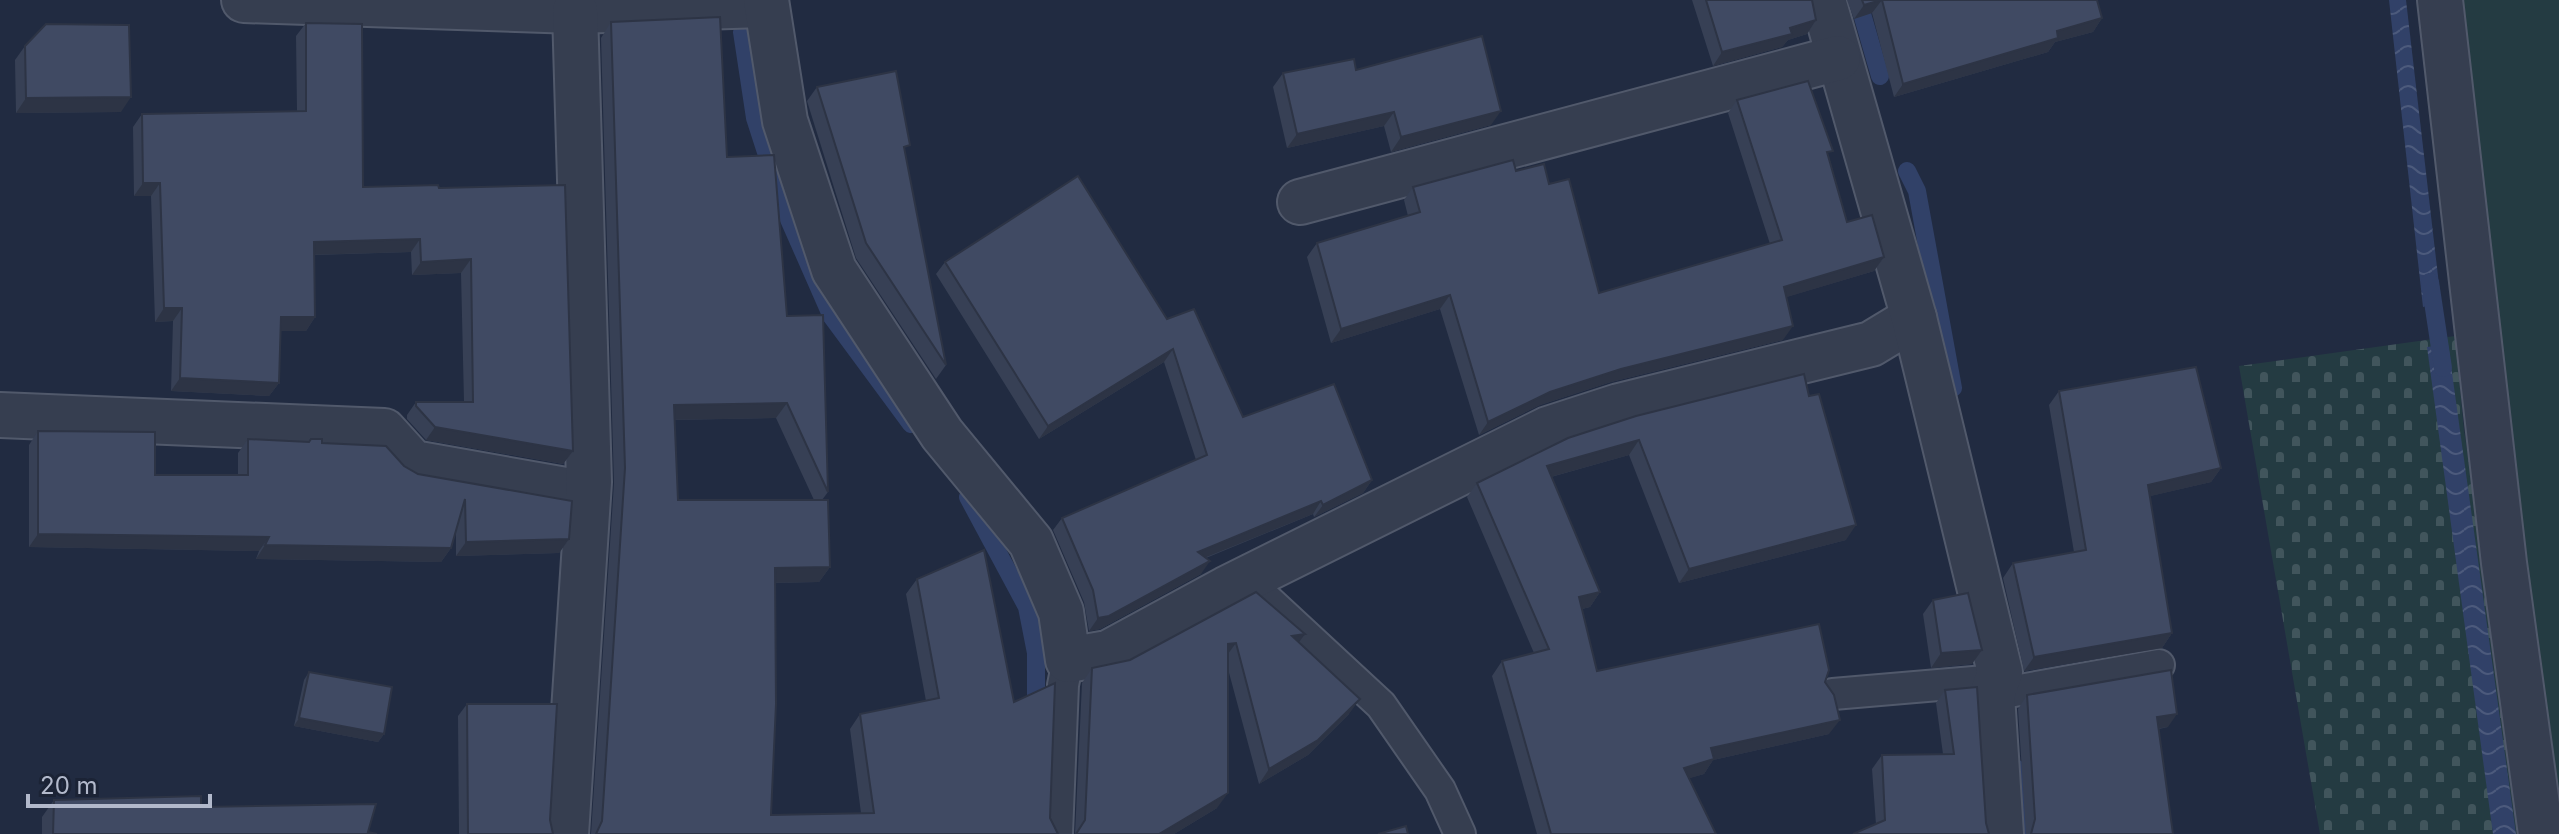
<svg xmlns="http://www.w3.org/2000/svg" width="2559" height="834" viewBox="0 0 2559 834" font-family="Inter,sans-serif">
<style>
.grass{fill:#243b42}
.cemetery{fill:url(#cemetery-stones)}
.water{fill:url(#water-waves)}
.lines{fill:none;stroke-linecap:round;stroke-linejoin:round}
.stream{stroke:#314168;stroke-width:18}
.lane-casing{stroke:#51596b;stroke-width:34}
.street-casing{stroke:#51596b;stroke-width:48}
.lane{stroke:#363e50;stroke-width:30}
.street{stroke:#363e50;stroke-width:44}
.wall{fill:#374055;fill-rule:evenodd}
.shaded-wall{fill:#2d3445}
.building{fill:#404a63;stroke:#2d3445;stroke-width:2}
</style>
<defs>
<pattern id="cemetery-stones" width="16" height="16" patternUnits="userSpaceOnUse" patternTransform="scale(2)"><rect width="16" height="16" fill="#243b42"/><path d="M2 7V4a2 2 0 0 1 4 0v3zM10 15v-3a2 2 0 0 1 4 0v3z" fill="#41555c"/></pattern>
<pattern id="water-waves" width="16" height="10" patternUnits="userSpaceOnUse" patternTransform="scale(2)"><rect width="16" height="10" fill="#314168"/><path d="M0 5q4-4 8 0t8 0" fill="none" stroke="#4c5a7c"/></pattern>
</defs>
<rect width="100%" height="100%" fill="#212b41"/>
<!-- grass -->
<path class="grass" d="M2461 0H2559V815L2487 247Z"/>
<!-- cemetery -->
<path class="cemetery" d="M2455 336 2464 430 2523 834H2320L2239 366Z"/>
<!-- water -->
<g class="water">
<path d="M2389 0H2406L2441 302 2423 307Z"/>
<path d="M2448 344 2516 834H2493L2427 347Z"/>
</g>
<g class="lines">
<!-- stream -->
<g class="stream">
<path d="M1858 0 1880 76"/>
<path d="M742 32 755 118 784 208 832 317 911 424"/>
<path d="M1907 171 1917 191 1953 388"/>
<path d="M2430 282 2443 368"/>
<path d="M968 497 1027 607 1036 653V715"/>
<path d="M2017 769 2024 834"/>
</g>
<!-- lane casing -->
<g class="lane-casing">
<g id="lane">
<path d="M1247 581 1381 705 1440 790 1460 834"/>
<path d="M1833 694 1997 680"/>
<path d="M1992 695 2159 665"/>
<path d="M1057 834 1063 685 1068 660"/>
</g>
</g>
<!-- street casing -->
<g class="street-casing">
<g id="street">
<path d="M244 0 575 11 766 5"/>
<path d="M766 0 785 121 834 270 942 434 1031 542 1061 612 1068 660 1108 653 1226 589 1548 429 1619 406 1871 344 1914 318"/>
<path d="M1823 0 1914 318 2000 672 1992 695 2001 834"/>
<path d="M2440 0 2504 563 2541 834"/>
<path d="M1300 202 1838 58"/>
<path d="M0 415 384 431 413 463 588 494"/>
<path d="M566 834 589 482 575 11"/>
</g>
</g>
<!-- lane -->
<use href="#lane" class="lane"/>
<!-- street -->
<use href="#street" class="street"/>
</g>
<!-- wall -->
<g class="wall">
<path d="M1692 0H1812L1816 20 1807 34 1788 40 1782 47 1713 66Z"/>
<path d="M1847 0H2097L2102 18 2093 32 2055 42 2048 52 1894 97 1872 13 1854 19Z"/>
<path d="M611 22 727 157 787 316 828 492 822 500 830 567 819 582 775 583 771 815 861 813 850 729 860 714 926 701 906 594 917 579 1014 702 1050 818 1058 834H591L614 483 601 38ZM776 418 814 500H678L674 420Z"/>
<path d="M306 23 363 187 439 188 573 451 563 464 426 440 407 419V415L416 402H464L461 273 412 275 411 252 315 255V317L306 331H281L279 383 269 396 171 391 173 321 155 322 151 196H134L133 127 142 114 297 111 296 36Z"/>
<path d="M25 46 121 112 16 113 15 60Z"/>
<path d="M1356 70 1491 125 1391 152 1384 126 1287 148 1273 87 1283 73Z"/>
<path d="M817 87 905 152 946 365 936 379 856 258 807 101Z"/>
<path d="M1737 100 1829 157 1847 222 1884 257 1874 271 1786 297 1783 340 1611 382 1540 405 1479 435 1440 309 1331 343 1307 257 1317 243 1408 216 1404 200 1413 187 1516 171 1549 184 1599 293 1770 244 1728 113Z"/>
<path d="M945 262 1167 319 1243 417 1372 480 1363 493 1314 517 1313 514 1206 558 1201 574 1100 629 1089 631 1084 602 1053 530 1062 518 1196 460 1164 362 1039 439 936 274Z"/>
<path d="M2059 391 2221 468 2211 482 2150 496 2172 633 2162 648 2024 671 2003 578 2013 563 2074 552 2049 405Z"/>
<path d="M1809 396 1846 540 1679 583 1629 455 1551 477 1600 592 1590 607 1582 609 1597 671 1825 682 1829 734 1713 760 1704 774 1689 778 1716 834H1537L1492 676 1502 661 1534 653 1467 497 1477 483Z"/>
<path d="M38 431 155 475H238V453L248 439 308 442 311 439 404 466 418 474 569 539 559 553 456 556V531L451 548 441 562 256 559 259 551 29 547V445Z"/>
<path d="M1256 592 1299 642 1349 714 1308 755 1259 784 1228 669 1217 808 1174 834H1075L1082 683 1092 668 1130 660Z"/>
<path d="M1933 600 1972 664 1931 668 1923 614Z"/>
<path d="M309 672 384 734 378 742 294 726 304 680Z"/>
<path d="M1945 690 1986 823 1876 825 1872 769 1882 755 1943 754 1936 703Z"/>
<path d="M2027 695 2168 727 2159 729 2173 834H2026L2018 709Z"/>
<path d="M467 704 550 820 553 834H459L458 716Z"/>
<path d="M54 800 201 807 377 834H42V817Z"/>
</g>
<!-- shaded-wall -->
<g class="shaded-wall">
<path d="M1882 0 1872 13 1854 19 1864 5Z"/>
<path d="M2102 18 2093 32 2055 42 2048 52 1894 97 1903 84 2057 31Z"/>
<path d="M1816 20 1807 34 1788 40 1782 47 1713 66 1722 52Z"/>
<path d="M131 97 121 112 16 113 26 98Z"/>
<path d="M1501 111 1491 125 1391 152 1401 137Z"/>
<path d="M1394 112 1384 126 1287 148 1297 134Z"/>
<path d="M143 183H160L151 196H134Z"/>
<path d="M420 239 411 252 305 255 314 242Z"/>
<path d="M1884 257 1874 271 1774 301 1784 287Z"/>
<path d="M471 259 461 273 412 275 421 262Z"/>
<path d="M1450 295 1440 309 1331 343 1341 329Z"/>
<path d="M164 308H182L173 321 155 322Z"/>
<path d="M281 317H315L306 331H272Z"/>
<path d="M1793 326 1783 340 1611 382 1540 405 1479 435 1488 422 1550 392 1621 369Z"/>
<path d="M1173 349 1164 362 1039 439 1048 426Z"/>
<path d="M180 378 279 383 269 396 171 391Z"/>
<path d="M787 403 776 418 663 420 674 405Z"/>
<path d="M435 427 573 451 563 464 426 440Z"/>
<path d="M1639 440 1629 455 1536 481 1547 466Z"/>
<path d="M2221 468 2211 482 2138 499 2148 485Z"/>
<path d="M1372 480 1363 493 1314 517 1323 505Z"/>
<path d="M1321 501 1313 514 1189 564 1198 552Z"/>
<path d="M1856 525 1846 540 1679 583 1689 569Z"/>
<path d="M38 534 269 537 259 551 29 547Z"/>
<path d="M569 539 559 553 456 556 466 542Z"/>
<path d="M265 545 451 548 441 562 256 559Z"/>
<path d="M1210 561 1201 574 1100 629 1089 631 1098 618Z"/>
<path d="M830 567 819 582 764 583 775 568Z"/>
<path d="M1600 592 1590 607 1569 612 1579 597Z"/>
<path d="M2172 633 2162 648 2024 671 2034 657Z"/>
<path d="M1305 634 1294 649 1292 636Z"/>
<path d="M1236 643 1225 658 1228 644Z"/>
<path d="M1982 650 1972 664 1931 668 1941 653Z"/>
<path d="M1360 699 1349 714 1308 755 1259 784 1269 769Z"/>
<path d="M2177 714 2168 727 2148 730 2157 717Z"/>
<path d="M299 718 384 734 378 742 294 726Z"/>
<path d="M1840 720 1829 734 1713 760 1704 774 1674 783 1684 768 1711 748Z"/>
<path d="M1228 793 1217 808 1174 834H1159Z"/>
</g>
<!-- building -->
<g class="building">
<path d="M1706 0H1812L1816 20 1790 28 1792 34 1722 52Z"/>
<path d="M1862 0H1881L1864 5Z"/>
<path d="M1882 0H2097L2102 18 2057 31 2058 38 1903 84Z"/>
<path d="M720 17 727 157 774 155 787 316 823 315 828 492 787 403 674 405 678 500H828L830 567 775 568 776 704 771 815 874 813 860 714 939 698 917 579 984 550 1014 702 1055 683 1050 818 1058 834H596L602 821 625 468 611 22Z"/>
<path d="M306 23 362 24 363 187 438 185 439 188 565 185 573 451 435 427 416 406V402H473L471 259 421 262 420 239 314 242 315 317H281L279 383 180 378 182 308H164L160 183H143L142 114 306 111Z"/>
<path d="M46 24 129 25 131 97 26 98 25 46Z"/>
<path d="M1482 36 1501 111 1401 137 1394 112 1297 134 1283 73 1354 59 1356 70Z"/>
<path d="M896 71 910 145 904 147 946 365 866 243 817 87Z"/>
<path d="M1808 81 1833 151 1827 152 1847 222 1872 215 1884 257 1784 287 1793 326 1621 369 1550 392 1488 422 1450 295 1341 329 1317 243 1420 212 1413 187 1513 160 1516 171 1544 164 1549 184 1569 179 1599 293 1782 240 1737 100Z"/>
<path d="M1078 176 1167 319 1194 309 1243 417 1334 384 1372 480 1323 505 1321 501 1198 552 1210 561 1109 616 1098 618 1093 590 1062 518 1207 455 1173 349 1048 426 945 262Z"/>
<path d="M2196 367 2221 468 2148 485 2172 633 2034 657 2013 563 2086 550 2059 391Z"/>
<path d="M1804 374 1809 396 1819 394 1856 525 1689 569 1639 440 1547 466 1600 592 1579 597 1597 671 1819 624 1829 670 1825 682 1834 695 1840 720 1711 748 1714 759 1684 768 1716 834H1551L1502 661 1549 649 1477 483 1568 438 1636 416Z"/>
<path d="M38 431 155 432V475H248V439L309 442 311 439H322V443L386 446 404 466 418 474 572 501 569 539 466 542 465 499 451 548 265 545 269 537 38 534Z"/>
<path d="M1256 592 1305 634 1292 636 1360 699 1318 740 1269 769 1236 643 1228 644V793L1159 834H1076L1085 820 1092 668 1130 660Z"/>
<path d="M1968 593 1982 650 1941 653 1933 600Z"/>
<path d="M2171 670 2177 714 2157 717 2173 834H2031L2035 819 2027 695Z"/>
<path d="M309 672 392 687 384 734 299 718Z"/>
<path d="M1977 687 1986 823 1989 834H1853L1885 820 1882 755 1954 754 1945 690Z"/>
<path d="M467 704H557L550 820 553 834H468Z"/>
<path d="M201 796V807L376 804 368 832 377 834H53L54 800Z"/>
<path d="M1406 826 1408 834H1378Z"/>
</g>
<!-- scale -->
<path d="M28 794v12h182v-12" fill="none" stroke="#b2b9cb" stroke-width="4"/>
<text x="40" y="794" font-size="24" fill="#b2b9cb" stroke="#1b2335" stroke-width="6" paint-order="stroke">20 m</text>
</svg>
